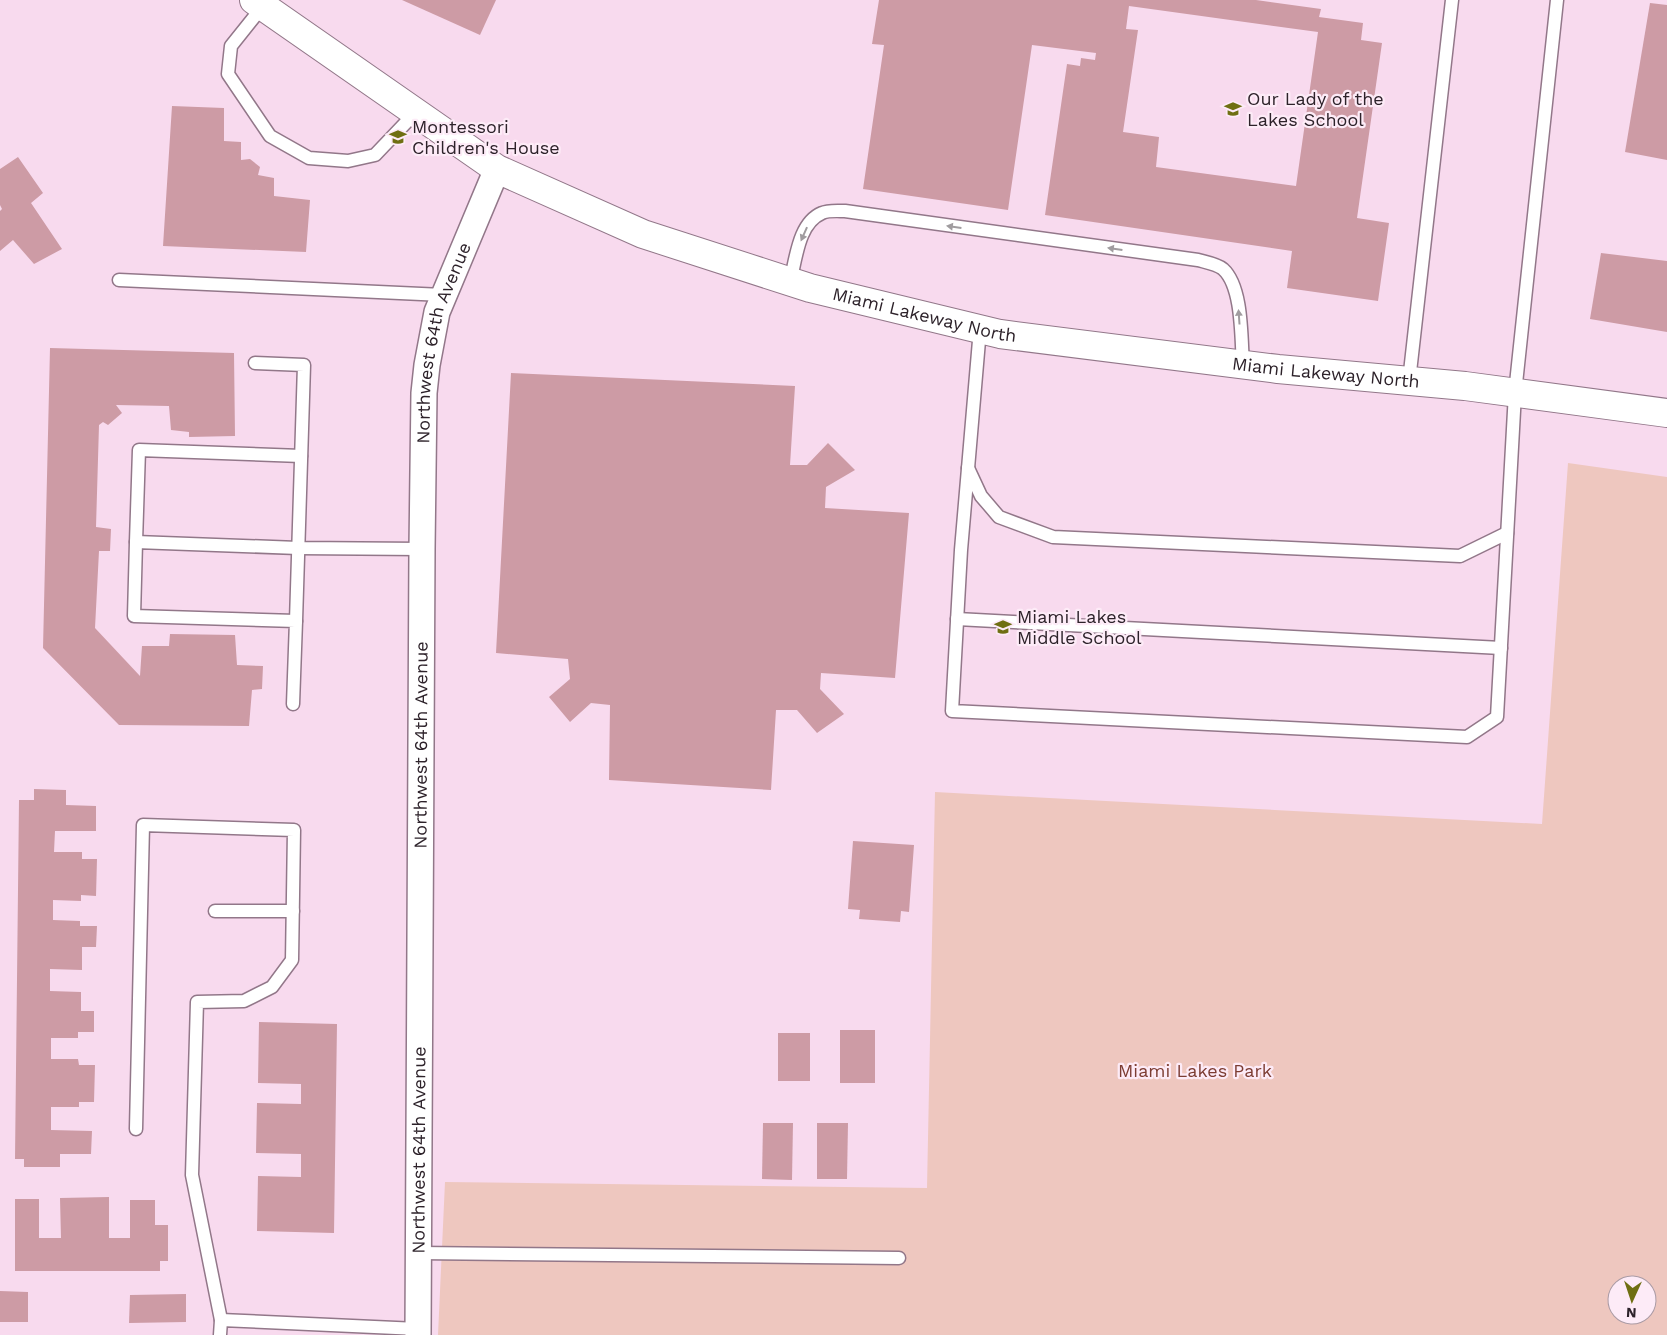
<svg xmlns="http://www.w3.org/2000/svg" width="1667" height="1335" viewBox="0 0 1667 1335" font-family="'Work Sans',sans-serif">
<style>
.green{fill:#eec7bf;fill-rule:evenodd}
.building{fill:#cd9ba5;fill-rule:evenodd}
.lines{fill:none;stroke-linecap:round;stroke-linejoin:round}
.service-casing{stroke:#927789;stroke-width:15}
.minor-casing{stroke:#927789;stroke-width:28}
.tertiary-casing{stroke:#927789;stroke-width:30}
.service{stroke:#fff;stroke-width:12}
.minor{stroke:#fff;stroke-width:25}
.tertiary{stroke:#fff;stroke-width:28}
.oneway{fill:#a09c9f}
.labels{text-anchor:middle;stroke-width:4.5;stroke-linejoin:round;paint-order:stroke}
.poi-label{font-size:18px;fill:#2d222a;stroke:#fdebf7;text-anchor:start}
.street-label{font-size:18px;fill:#2d222a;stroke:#fdebf7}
.park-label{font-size:18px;fill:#7c3c32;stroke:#fdebf7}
</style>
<rect width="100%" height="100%" fill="#f8daee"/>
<!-- green -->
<path class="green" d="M1568 463 1667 477V1335H438L445 1182 927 1188 935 792 1542 824ZM1617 1285H1647V1315H1617Z"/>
<!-- building -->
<g class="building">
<path d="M402 0H496L480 35Z"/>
<path d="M879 0H1256L1321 9 1319 17 1363 23 1361 40 1382 43 1357 218 1389 223 1378 301 1287 288 1292 251 1045 215 1067 64 1080 66 1081 58 1095 60 1096 53 1032 45 1008 210 863 189 884 45 872 44ZM1129 6 1318 32 1296 186 1156 167 1159 137 1123 132 1138 30 1126 29Z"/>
<path d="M1650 3 1667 5V160L1625 152Z"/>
<path d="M172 106 224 108V141L241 142V160L250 159 260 167 258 175 274 178V196L310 200 306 252 163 246Z"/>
<path d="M18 157 43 193 31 203 62 249 34 264 13 240 0 251V211L2 209 0 205V169Z"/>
<path d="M1601 253 1667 261V332L1590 319Z"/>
<path d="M50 348 234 353 235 436 189 437V432L171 430 169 406 116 405 122 413 108 425 103 422 99 425 96 527 111 529 110 551H99L95 628 140 676 142 646H169L170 634 235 635 237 665 263 666 262 689 252 690 249 726 119 725 43 648Z"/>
<path d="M511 373 795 386 790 465H807L828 443 855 470 826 487 825 508 909 513 895 678 821 673 820 689 844 714 817 733 797 710H776L771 790 609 780 610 705 591 703 570 722 549 697 570 679 568 659 496 653Z"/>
<path d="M34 789 66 790V805L96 806V831H55L54 852H82V859H97L96 896 81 895V901L53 900V920L80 921V926H97L96 947H82V970L50 969V991L81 992V1011H94V1032H78V1038H51V1059H78L79 1065H95L94 1102H79V1107H51V1130L92 1131 91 1154H60V1167H24V1159H15L19 800H34Z"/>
<path d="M853 841 914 845 909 912 901 911 900 922 859 919 860 910 848 909Z"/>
<path d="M259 1022 337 1024 334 1233 257 1231 258 1176 301 1177V1154L256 1153 257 1103 301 1104V1084L258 1083Z"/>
<rect x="840" y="1030" width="35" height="53"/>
<rect x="778" y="1033" width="32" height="48"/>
<path d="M763 1123H793L792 1180 762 1179Z"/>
<path d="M817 1123H848L847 1179H817Z"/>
<path d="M109 1197V1238H130V1200H155V1225H168V1261H160V1271H15V1199H39V1238H61L60 1198Z"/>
<path d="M0 1291 28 1292V1322H0Z"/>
<path d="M186 1294V1322L129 1323 130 1295Z"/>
</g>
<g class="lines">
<!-- service casing -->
<g class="service-casing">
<g id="service">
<path d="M263 6 231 46 228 74 270 136 309 158 348 161 375 155 416 112"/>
<path d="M119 280 443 295"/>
<path d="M790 282C796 260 798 223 822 213 828 210 838 211 845 211L1198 260C1205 262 1217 264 1223 269 1243 287 1241 339 1243 365"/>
<path d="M980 329 961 550 952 711 1467 737 1497 717 1515 393 1557 0"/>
<path d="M255 363 304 365 296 621"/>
<path d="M1409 381 1452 0"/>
<path d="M968 468 981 496 999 517 1053 537 1460 556 1507 533"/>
<path d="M136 542 139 450 301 456"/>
<path d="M957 619 1501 648"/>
<path d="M293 704 296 621 134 616 136 542 298 548 422 549"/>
<path d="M215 911H293"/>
<path d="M136 1129 143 825 294 830 292 960 272 987 244 1001 197 1002 192 1175 221 1320"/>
<path d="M419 1253 899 1258"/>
<path d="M220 1335 221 1320 418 1329"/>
</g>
</g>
<!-- minor casing -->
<g class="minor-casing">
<g id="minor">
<path id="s1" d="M418 1335 422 549 424 393 427 365 437 312 497 169"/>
</g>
</g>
<!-- tertiary casing -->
<g class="tertiary-casing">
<g id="tertiary">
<path id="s2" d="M254 0 497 169 643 234 810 288 1000 334 1278 369 1465 386 1667 413"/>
</g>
</g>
<!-- service -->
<use href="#service" class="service"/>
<!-- minor -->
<use href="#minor" class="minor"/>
<!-- tertiary -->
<use href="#tertiary" class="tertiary"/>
</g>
<!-- one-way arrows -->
<defs><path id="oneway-solid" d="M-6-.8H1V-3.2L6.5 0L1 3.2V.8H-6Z" transform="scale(1.25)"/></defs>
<g class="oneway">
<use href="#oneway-solid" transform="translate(954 227) rotate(-172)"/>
<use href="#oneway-solid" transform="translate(804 234) rotate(114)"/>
<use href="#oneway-solid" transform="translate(1115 249) rotate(-172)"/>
<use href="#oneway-solid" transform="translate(1239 317) rotate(-94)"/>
</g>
<!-- icons -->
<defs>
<g id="school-bare" transform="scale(1.35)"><path d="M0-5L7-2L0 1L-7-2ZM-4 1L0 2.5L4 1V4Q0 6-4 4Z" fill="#6f6f12" stroke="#fdebf7" stroke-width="2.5" paint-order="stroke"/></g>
</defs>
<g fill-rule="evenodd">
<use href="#school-bare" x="1233" y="109"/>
<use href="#school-bare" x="398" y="137"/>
<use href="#school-bare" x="1003" y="627"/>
</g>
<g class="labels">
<!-- poi labels -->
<g class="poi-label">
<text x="1247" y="105">Our Lady of the<tspan x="1247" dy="21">Lakes School</tspan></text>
<text x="412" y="133">Montessori<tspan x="412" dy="21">Children's House</tspan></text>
<text x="1017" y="623">Miami Lakes<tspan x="1017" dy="21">Middle School</tspan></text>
</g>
<!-- street labels -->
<g class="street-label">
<text dy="6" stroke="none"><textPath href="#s2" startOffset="749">Miami Lakeway North</textPath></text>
<text dy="6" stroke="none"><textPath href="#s1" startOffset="995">Northwest 64th Avenue</textPath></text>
<text dy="6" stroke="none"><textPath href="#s2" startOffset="1155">Miami Lakeway North</textPath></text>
<text dy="6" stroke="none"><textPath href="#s1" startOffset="590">Northwest 64th Avenue</textPath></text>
<text dy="6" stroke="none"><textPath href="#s1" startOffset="185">Northwest 64th Avenue</textPath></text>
</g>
<!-- park labels -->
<g class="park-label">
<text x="1195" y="1077">Miami Lakes Park</text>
</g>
</g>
<!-- north arrow -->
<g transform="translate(1632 1300) rotate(183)"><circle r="24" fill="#fdebf7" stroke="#aa9ba5"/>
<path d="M0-4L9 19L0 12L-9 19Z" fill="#6f6f12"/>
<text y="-8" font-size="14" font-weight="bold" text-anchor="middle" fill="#2d222a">N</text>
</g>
</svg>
